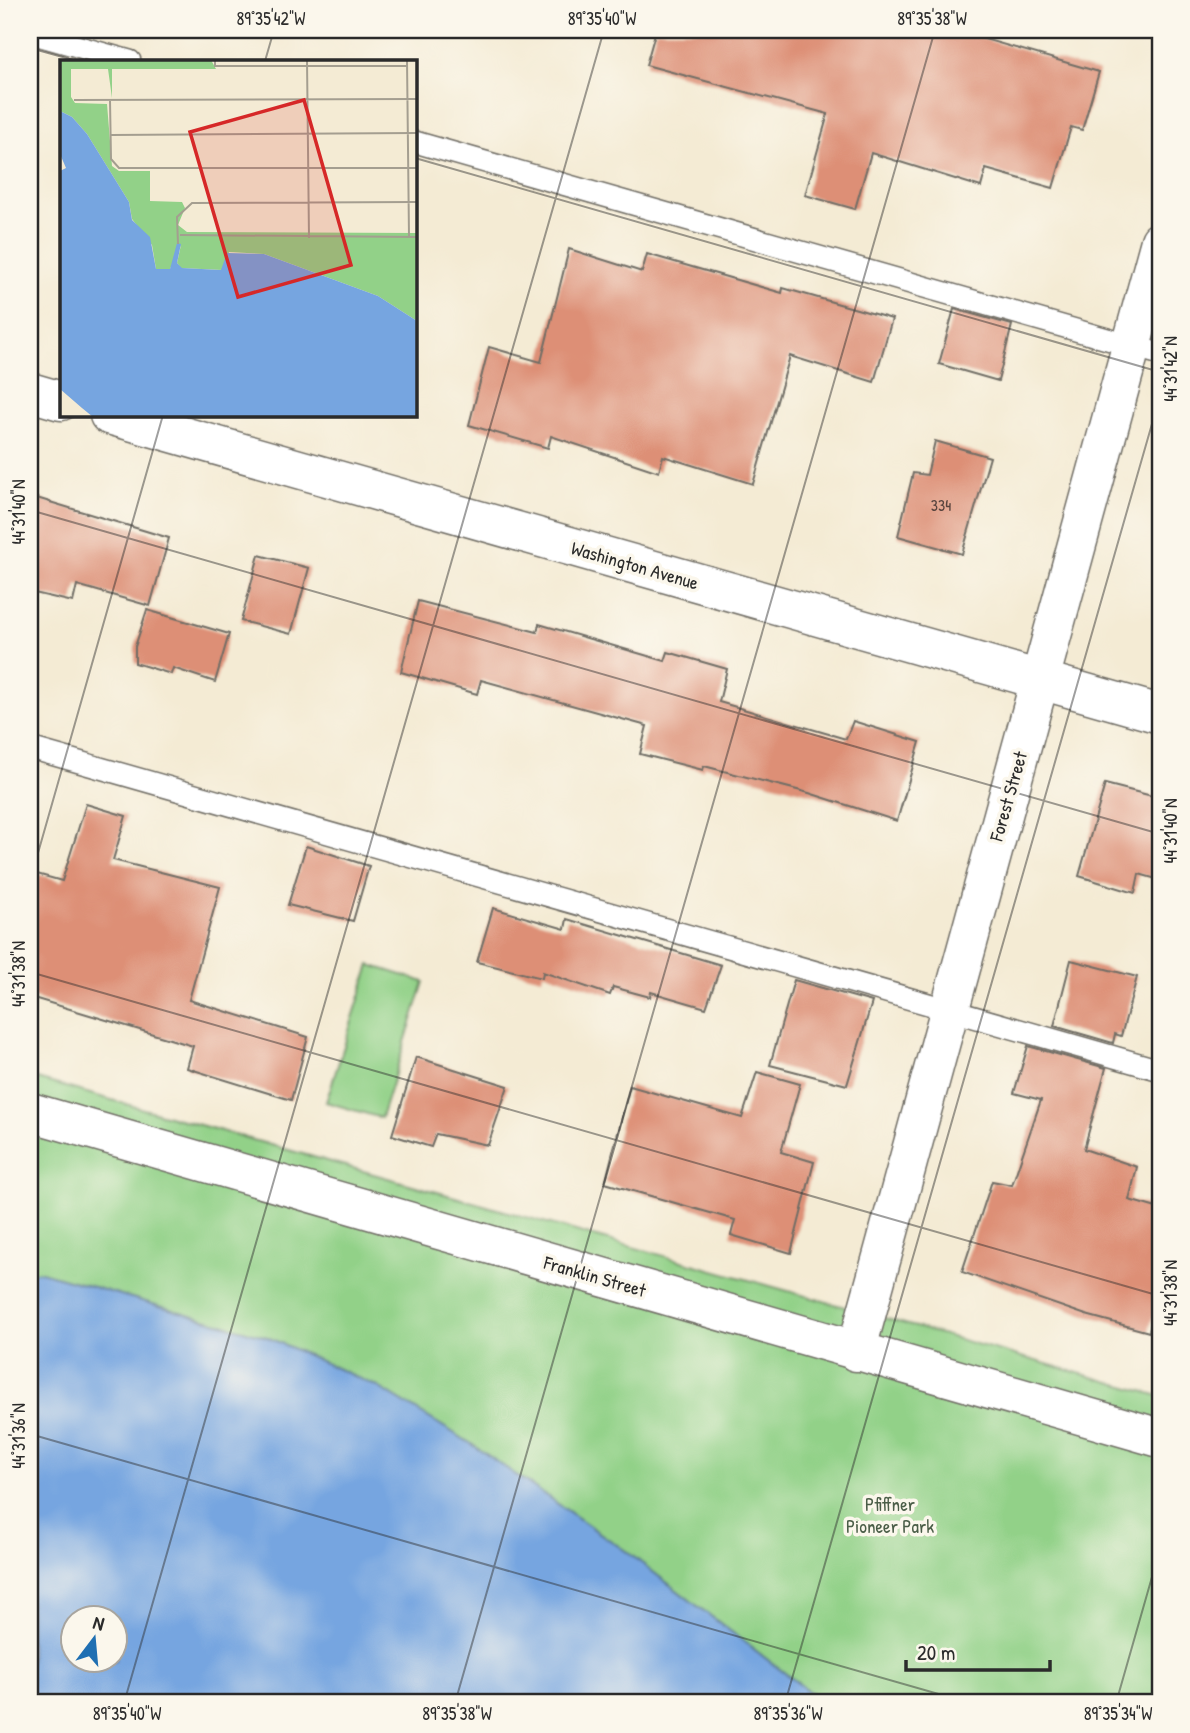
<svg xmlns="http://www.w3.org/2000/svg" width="1190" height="1733" viewBox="0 0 1190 1733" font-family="'Patrick Hand',sans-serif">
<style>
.green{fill:#92d188;stroke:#5e7e5a;stroke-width:2}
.water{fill:#76a5e0;stroke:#506886;stroke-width:2;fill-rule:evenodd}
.building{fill:#dd8f76}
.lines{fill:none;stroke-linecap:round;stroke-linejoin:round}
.lane-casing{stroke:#716e66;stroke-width:24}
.street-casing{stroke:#716e66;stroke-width:41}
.lane{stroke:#fff;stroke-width:21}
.street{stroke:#fff;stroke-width:38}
.ticks{fill:none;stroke:#2b2b2b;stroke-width:2;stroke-opacity:0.45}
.labels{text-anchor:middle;stroke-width:7;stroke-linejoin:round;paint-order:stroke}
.number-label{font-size:16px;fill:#58443e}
.street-label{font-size:19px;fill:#2b2b2b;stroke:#fbf7ec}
.park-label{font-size:19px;fill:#4a5d47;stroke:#fbf7ec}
.inset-road{fill:none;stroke:#a49e90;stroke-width:2}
.view{fill:#d62828;fill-opacity:0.15;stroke:#d62828;stroke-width:3.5}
.inset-edge{fill:none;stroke:#2b2b2b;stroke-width:3.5}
.neatline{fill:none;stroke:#2b2b2b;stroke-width:2.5}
.ticks-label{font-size:18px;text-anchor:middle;fill:#2b2b2b}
</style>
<rect width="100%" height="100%" fill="#fbf7ec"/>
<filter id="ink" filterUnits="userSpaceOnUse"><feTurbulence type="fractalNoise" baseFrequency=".0143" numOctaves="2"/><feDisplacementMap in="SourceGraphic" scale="14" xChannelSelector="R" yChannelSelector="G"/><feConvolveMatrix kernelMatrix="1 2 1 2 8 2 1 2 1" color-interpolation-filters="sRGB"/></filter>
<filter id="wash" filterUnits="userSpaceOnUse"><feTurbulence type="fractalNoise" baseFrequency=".00686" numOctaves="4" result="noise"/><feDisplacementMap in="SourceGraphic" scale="28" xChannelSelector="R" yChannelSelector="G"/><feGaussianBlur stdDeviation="1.57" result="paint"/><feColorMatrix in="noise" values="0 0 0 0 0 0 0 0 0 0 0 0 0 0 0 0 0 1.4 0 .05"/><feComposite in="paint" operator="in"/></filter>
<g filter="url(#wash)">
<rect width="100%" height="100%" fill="#f4ebd4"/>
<!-- green -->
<g class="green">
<path d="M370 965 424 982 381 1118 326 1102Z"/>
<path d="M30 1077 1160 1396V1703H824L627 1552 470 1443 378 1387 267 1337 41 1272H30Z"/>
</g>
<!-- water -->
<path class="water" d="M30 1272H41L267 1337 378 1387 470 1443 627 1552 824 1703H30ZM74 1618H116V1660H74Z"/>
<g id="blocks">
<!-- building -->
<g class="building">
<path d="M656 30H953L1099 72 1082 130 1071 127 1053 188 986 169 981 187 871 153 855 209 805 195 828 114 646 65Z"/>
<path d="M569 249 642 272 647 254 782 293 783 288 892 319 874 382 790 356 753 484 663 456 659 472 551 436 548 448 469 425 489 347 541 362Z"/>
<path d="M954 309 1012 325 998 381 939 364Z"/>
<path d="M935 441 990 457 962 554 898 536 913 473 927 475Z"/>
<path d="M30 496 169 538 150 606 77 585 73 602 30 592Z"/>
<path d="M259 555 309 568 291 634 241 621Z"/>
<path d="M418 601 537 632 539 624 665 661 668 652 727 669 719 702 846 739 853 721 920 742 897 821 809 793 704 766 703 770 640 754 647 726 481 680 477 694 401 672Z"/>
<path d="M147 610 229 634 215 682 173 668 171 674 135 663V647Z"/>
<path d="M1105 784 1160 798V880L1139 874 1135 893 1079 876Z"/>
<path d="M86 804 126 816 113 860 220 887 189 1000 308 1037 291 1100 187 1068 193 1046 30 997V872L62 881Z"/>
<path d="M306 846 369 866 353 921 288 905Z"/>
<path d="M493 908 565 929 567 919 721 965 706 1008 651 992 650 997 613 987 610 995 543 972 542 978 477 962Z"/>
<path d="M1071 960 1137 977 1121 1036 1115 1034 1113 1043 1054 1026Z"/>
<path d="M794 980 872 1002 847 1085 770 1065Z"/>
<path d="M1028 1046 1106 1068 1084 1149 1137 1167 1129 1200 1160 1209V1287L1149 1332 1086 1315 962 1272 992 1181 1012 1185 1041 1100 1014 1093Z"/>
<path d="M416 1057 508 1086 488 1145 436 1134 431 1147 392 1135Z"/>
<path d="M757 1072 800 1084 781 1152 814 1162 791 1253 731 1235 735 1220 605 1183 630 1086 742 1118Z"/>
</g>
</g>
</g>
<g filter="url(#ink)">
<use href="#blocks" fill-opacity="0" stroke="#716e66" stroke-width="2"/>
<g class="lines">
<!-- lane casing -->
<g class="lane-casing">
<g id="lane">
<path d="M30 33 130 61"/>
<path d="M415 142 1160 354"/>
<path d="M30 748 1160 1070"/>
</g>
</g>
<!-- street casing -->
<g class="street-casing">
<g id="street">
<path d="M30 392 61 401"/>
<path d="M109 415 1160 714"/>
<path d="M30 1112 1160 1438"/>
<path d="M856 1352 1160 241"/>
</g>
</g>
<!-- lane -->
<use href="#lane" class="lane"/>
<!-- street -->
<use href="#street" class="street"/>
</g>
</g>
<!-- ticks -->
<path class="ticks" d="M30 48 77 61M265 61 274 30M415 158 1160 372M30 510 1160 834M30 881 163 415M30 972 1160 1296M30 1434 970 1703M124 1703 604 30M455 1703 935 30M785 1703 1160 396M1116 1703 1160 1549"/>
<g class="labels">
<!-- number labels -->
<g class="number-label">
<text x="941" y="511">334</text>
</g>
<!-- street labels -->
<g class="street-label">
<text transform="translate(635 565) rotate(16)" y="7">Washington Avenue</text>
<text transform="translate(1008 796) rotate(-74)" y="7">Forest Street</text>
<text transform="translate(595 1276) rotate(16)" y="7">Franklin Street</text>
</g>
<!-- park labels -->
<g class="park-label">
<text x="890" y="1511">Pfiffner<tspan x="890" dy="22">Pioneer Park</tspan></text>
</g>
</g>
<!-- overview -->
<g transform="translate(60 60)">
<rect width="357" height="357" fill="#f4ebd4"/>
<path d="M0 0H151L156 9H52V38L48 9H11V37L15 43 47 44 52 106 59 111H90V141L122 142 125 148 118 165 127 172 357 173V261L318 236 204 194 169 192 162 210 121 208 117 203 121 185 110 209H96L92 185 72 159 69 142 27 74 12 57 0 51Z" fill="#92d188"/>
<path d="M0 51 12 57 27 74 69 142 72 160 90 177 96 209H110L117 183 121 184 117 203 122 208 161 210 167 193 204 194 318 236 357 261V357H33L22 348 0 329V111L6 108 0 94Z" fill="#76a5e0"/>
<path class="inset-road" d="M155 0V6H347M247 0 249 178M347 0 349 177M14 40 357 39M50 40 51 99 59 108H357M51 75 357 73M120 175 357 177M118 184 117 157 132 143 357 142"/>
<path class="view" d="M244 40 291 205 178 237 130 72Z"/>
<rect width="357" height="357" class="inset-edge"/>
</g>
<!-- margin -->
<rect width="1190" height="1733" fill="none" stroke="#fbf7ec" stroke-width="77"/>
<!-- north arrow -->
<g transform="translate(94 1639) rotate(16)"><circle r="33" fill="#fbf7ec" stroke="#a8a59f" stroke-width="2"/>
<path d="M0-5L12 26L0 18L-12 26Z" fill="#1f6fb2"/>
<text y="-10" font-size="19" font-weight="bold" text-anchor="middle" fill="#2b2b2b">N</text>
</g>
<!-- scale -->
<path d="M906 1660v10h144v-10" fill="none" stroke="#2b2b2b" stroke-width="3.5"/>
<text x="917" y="1660" font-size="21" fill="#2b2b2b" stroke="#fbf7ec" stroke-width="5" paint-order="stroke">20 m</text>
<rect x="38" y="38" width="1114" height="1656" class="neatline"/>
<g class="ticks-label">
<text x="271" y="25">89°35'42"W</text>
<text x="602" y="25">89°35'40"W</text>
<text x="932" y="25">89°35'38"W</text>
<text transform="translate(1171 369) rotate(-90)" y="6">44°31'42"N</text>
<text transform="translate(19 512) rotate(-90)" y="6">44°31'40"N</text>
<text transform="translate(1171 831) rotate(-90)" y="6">44°31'40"N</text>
<text transform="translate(19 974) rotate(-90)" y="6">44°31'38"N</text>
<text transform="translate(1171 1293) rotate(-90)" y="6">44°31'38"N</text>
<text transform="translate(19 1436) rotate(-90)" y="6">44°31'36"N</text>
<text x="127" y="1720">89°35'40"W</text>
<text x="457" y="1720">89°35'38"W</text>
<text x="788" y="1720">89°35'36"W</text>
<text x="1118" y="1720">89°35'34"W</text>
</g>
</svg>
